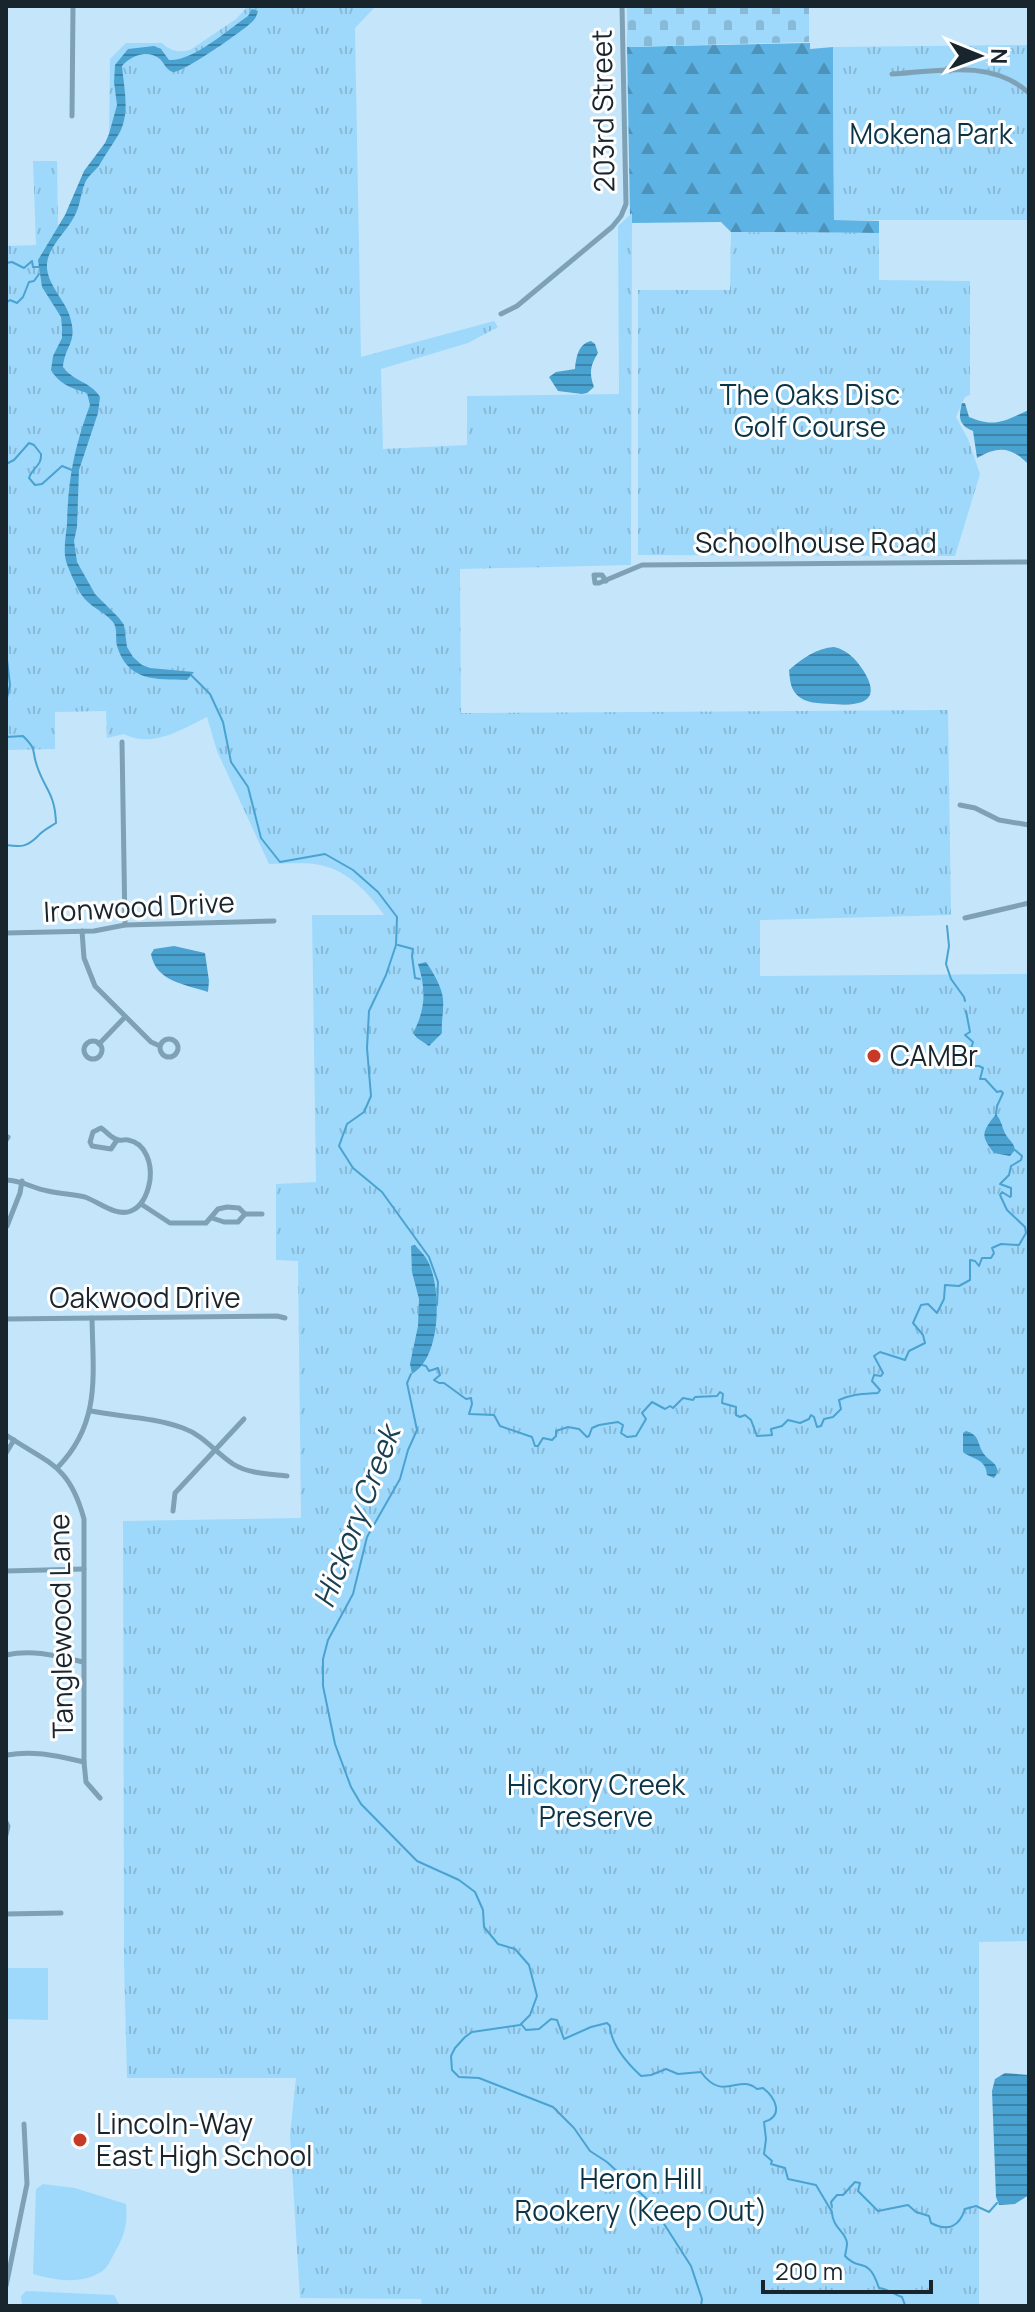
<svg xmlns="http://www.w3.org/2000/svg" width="1035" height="2312" viewBox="0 0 1035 2312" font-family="Manrope,sans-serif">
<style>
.grass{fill:#9ed9fb}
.forest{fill:url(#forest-firs)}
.cemetery{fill:url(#cemetery-stones)}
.park{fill:url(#park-tufts)}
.water{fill:url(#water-rules)}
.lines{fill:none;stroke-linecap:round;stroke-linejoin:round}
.stream{stroke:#4aa2d1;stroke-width:2}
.minor{stroke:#7fa1b6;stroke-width:5}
.poi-dot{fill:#c63a27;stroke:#fff;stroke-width:3}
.labels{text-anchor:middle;stroke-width:6;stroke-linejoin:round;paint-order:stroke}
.street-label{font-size:28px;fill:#19252d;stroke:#fff}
.park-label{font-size:28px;fill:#0c3447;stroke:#fff}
.poi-label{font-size:28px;fill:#19252d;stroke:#fff;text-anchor:start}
.water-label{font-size:30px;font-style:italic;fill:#183e52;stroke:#fff}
</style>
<defs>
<pattern id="forest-firs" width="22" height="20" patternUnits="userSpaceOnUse" patternTransform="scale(2)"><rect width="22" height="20" fill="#5db4e4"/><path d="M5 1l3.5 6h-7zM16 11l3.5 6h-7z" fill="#4c92b9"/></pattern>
<pattern id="cemetery-stones" width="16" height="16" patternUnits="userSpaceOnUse" patternTransform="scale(2)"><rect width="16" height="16" fill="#9ed9fb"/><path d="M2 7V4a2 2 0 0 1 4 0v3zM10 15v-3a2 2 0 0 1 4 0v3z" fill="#88bad7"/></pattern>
<pattern id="park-tufts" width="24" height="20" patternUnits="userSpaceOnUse" patternTransform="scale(2)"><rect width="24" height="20" fill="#9ed9fb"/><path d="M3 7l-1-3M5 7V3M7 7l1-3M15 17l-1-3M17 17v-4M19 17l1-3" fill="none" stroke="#88bad7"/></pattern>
<pattern id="water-rules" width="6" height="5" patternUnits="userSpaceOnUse" patternTransform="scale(2)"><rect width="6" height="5" fill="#4aa2d1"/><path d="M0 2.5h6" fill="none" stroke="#3d84aa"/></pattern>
</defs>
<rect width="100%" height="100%" fill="#c5e6fa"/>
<!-- grass -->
<g class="grass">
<path d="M6 1968H48V2020L6 2019Z"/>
<path d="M43 2184 75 2188 126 2204C128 2223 125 2235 115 2252 111 2259 108 2268 101 2272 81 2285 53 2280 33 2274L36 2189Z"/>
<path d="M26 2291 114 2295 120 2306H22L21 2296Z"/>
</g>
<!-- forest -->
<path class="forest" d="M810 43V49L833 47 834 220 879 221V233L731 232 721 222 632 223V214L630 215 627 47Z"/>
<!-- cemetery -->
<path class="cemetery" d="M627 6H809V42L627 47Z"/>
<!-- park -->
<g class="park">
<path d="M248 6H376L355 28 361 357 494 321 498 327 468 343 381 369 383 449 467 445V396L619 394 618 226 632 213 631 565 460 569 461 713 948 710 951 915 760 920V976L1029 974V1941L979 1942V2306H422L421 2299 300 2298 290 2135 296 2078H127L124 1961 123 1521 301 1518 298 1261 276 1260V1184L316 1182 312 915H384C369 893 347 870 320 865 304 862 286 864 269 864L217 751 207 717C182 729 152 749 124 734L107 738 106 711 55 712V749L6 750V246L36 245 33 161H57L58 229 109 140 110 59 126 43H162C170 51 179 53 190 50L236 19Z"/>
<path d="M1029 45V220H834L833 47Z"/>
<path d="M731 232 879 233V280L970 281V395L965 397 956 417 968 439 980 474 955 556 638 555V290H730Z"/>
</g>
<!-- water -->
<g class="water">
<path d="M252 9 258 11C256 17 256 18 252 22 244 30 183 73 173 72 167 71 164 63 160 59 148 49 131 55 122 66 124 89 130 111 120 132 114 143 106 153 100 164 96 171 88 175 85 183 80 194 81 205 74 217 66 232 53 242 48 258 42 279 62 296 69 314 79 343 65 344 63 367 73 381 91 382 100 397L98 413 79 470 77 527 74 541 77 562 95 594 119 618 124 625 127 647 133 657 142 665 150 668 194 672 187 680C156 679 128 682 117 646 115 638 118 629 113 622 104 611 89 607 81 594 77 588 68 568 66 561 63 550 66 536 67 524 68 479 74 448 90 405L87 393C72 388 60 385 51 370L53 356 62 338V328L61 317 42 287 38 260 65 215 84 171 105 143 109 134 117 105 114 82 115 65 128 49 154 46 161 49 169 60C192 62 229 29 248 16Z"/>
<path d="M591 341 595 344 598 353C590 366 589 373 594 387L587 393 582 394 558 391 549 377 556 372 575 369C576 358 578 344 591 341Z"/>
<path d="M962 403H965L969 417C995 428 1004 421 1029 410V465C1012 447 999 445 977 458L973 431C959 425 958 418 962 403Z"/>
<path d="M834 647C847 650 855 658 863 670 884 703 859 706 832 704 819 703 805 704 796 694 790 687 790 679 789 670 801 659 817 648 834 647Z"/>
<path d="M174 946 205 953 209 981 208 992C185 984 156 982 151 954L154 949Z"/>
<path d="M426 962C433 972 442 987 443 999 444 1010 441 1022 442 1033L429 1046 417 1038 413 1033C426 1009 426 989 418 964Z"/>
<path d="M996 1114C1002 1121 1002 1128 1006 1135 1010 1141 1014 1143 1015 1150L1010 1156 994 1153C980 1135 982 1132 996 1114Z"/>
<path d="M415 1245C421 1252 427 1257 430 1266 441 1293 441 1358 412 1374L410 1364 418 1326 419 1299 412 1272 411 1246Z"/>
<path d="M966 1431C979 1435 977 1441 982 1451 987 1461 996 1460 998 1472L994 1478 987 1475C986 1459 974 1460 963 1452V1433Z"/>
<path d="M1005 2073 1029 2075V2195L1015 2204 999 2205 996 2197 992 2091 995 2079Z"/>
</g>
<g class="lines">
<!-- stream -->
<g class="stream">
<path d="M6 263 12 262 24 268 32 261 33 267H39"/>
<path d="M6 303 10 300 17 303 23 297 29 282 34 281 39 274"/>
<path d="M6 464 14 460 29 443 34 445 41 454C42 466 32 468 29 478L35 485 42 484 62 466 72 470"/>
<path d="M6 651 10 685 6 702"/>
<path d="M191 675 210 694 223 722 231 762 248 787 261 838 280 862 325 854 353 870 378 892 397 917 396 945 386 975 369 1011 367 1048 371 1096 364 1112 347 1124 339 1146 353 1168 382 1192 429 1257 438 1282 437 1305"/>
<path d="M6 737 23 736C38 751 31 749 37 766 45 790 55 793 56 823 50 827 42 831 38 836 27 847 22 847 6 845"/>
<path d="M947 926 949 946 946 964 951 979 964 997 965 1001"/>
<path d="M398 945 413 949 412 956 415 978 420 979"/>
<path d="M966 1011 970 1032 965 1035 973 1042C970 1052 969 1057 974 1066H979L983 1068 980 1079H985L997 1092 1001 1091 1003 1093 997 1106 996 1114"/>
<path d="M422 1365 426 1366 429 1371 438 1368 440 1375 434 1380 439 1383H444L466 1399 471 1398 472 1404 469 1414 494 1415 500 1426 532 1437 535 1446H538L543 1438 552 1440 556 1436V1431L568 1427 579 1429 587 1437 589 1436 592 1428 599 1425 618 1422 623 1425 621 1433 627 1437 636 1436 646 1419 642 1413 652 1402 665 1409 670 1406 673 1408 683 1398 693 1400 695 1397 717 1396 720 1392 723 1394 722 1403 736 1407V1415L740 1417 745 1415 751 1420 757 1436 772 1435 771 1429 782 1426 788 1420 800 1423 809 1419 811 1415 814 1417 817 1427 821 1426 824 1419 833 1417 841 1409 839 1400C851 1394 864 1394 878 1393L880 1390 872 1381 874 1375 881 1376 883 1373 874 1356 880 1352 905 1360 909 1351 925 1343 923 1335 913 1323 921 1305 928 1304 937 1313 944 1299 945 1285 959 1286 970 1280V1260L975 1261 979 1266 982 1258H991L994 1253 992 1248 1001 1244 1019 1245 1026 1233 1025 1227 1007 1210 1000 1195 1002 1192 1010 1197 1011 1196V1188L1000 1184 1009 1175 1011 1166 1021 1160 1022 1156 1015 1150"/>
<path d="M411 1374 407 1383 417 1430 408 1450 400 1479 367 1537 353 1594 328 1640 323 1659V1686L335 1744 351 1787 361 1804 417 1861 459 1880 475 1892 483 1910 484 1927 498 1944 515 1949 529 1965 537 1996 530 2015 520 2025 472 2032 465 2037 455 2048 451 2056 452 2070 459 2077 479 2078 553 2107 574 2128 590 2151 607 2162 650 2202 691 2266 702 2299 701 2306"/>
<path d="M522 2025 526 2030 539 2029 551 2019 557 2020 564 2039 591 2027 607 2023 610 2026C611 2045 627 2063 641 2076L651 2075 666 2069 678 2074 701 2072C723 2103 739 2073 757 2089L763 2088C776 2098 784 2116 764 2122L766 2139 764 2154 772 2161 771 2164 785 2168 788 2179 816 2185 832 2212"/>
<path d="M832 2207 831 2202 837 2195H843L855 2182 860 2183 858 2191 878 2211 908 2205 916 2212 929 2216 931 2223C948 2232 959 2227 965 2209L976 2206 989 2212 997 2203"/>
<path d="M832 2213C833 2228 846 2232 847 2243 847 2247 846 2251 845 2256 856 2268 862 2262 869 2269 874 2273 877 2282 879 2288 888 2289 893 2294 902 2297L905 2305 911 2306"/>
</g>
<!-- minor -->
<g class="minor">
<path d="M892 74C937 71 992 59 1029 93"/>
<path d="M72 116 73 6"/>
<path d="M501 314 517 306 612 227 621 216 626 204 622 6"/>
<path d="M606 581 602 575H594L595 583H599L642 565 1029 562"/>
<path d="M122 742 125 925"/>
<path d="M960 805 975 808 999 820 1029 825"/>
<path d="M965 918 1029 903"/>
<path d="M82 931 84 958 95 986 151 1042 160 1046"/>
<path d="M6 933 94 931 125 925 274 921"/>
<circle cx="169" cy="1048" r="9"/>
<circle cx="93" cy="1050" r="9"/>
<path d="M99 1044 125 1017"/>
<path d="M6 1140 8 1137"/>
<path d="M6 1180C25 1181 31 1188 48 1191 60 1194 72 1194 85 1197 99 1202 116 1217 131 1211 143 1206 148 1192 150 1180 152 1164 146 1143 128 1140 121 1139 122 1142 116 1139 110 1137 106 1131 101 1128L93 1132 90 1142 92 1146 111 1149 117 1140"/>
<path d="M141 1204 170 1223H206L218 1209 227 1207 239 1208 245 1214H262"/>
<path d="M212 1218 224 1222H238L245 1214"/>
<path d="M7 1226 20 1193 22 1181"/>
<path d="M6 1319 277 1316 285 1318"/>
<path d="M91 1411C121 1417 153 1417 183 1428 203 1435 215 1452 233 1464 249 1474 270 1474 287 1476"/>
<path d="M6 1435C49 1464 69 1464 84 1519V1762L86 1782 100 1798"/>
<path d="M6 1453 14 1440"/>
<path d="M58 1467C101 1423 93 1375 92 1318"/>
<path d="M173 1511 175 1493 244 1419"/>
<path d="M6 1571 84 1569"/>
<path d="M6 1655C33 1649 57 1656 83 1662"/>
<path d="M7 1755C34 1750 57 1756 84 1762"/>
<path d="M6 1822 8 1826 6 1835"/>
<path d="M6 1914 61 1913"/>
<path d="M6 2286 27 2184 24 2124"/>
</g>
</g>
<!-- markers -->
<g class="poi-dot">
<circle cx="874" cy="1056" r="8"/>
<circle cx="80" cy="2140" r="8"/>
</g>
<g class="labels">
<!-- street labels -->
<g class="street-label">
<text transform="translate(603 111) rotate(-91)" y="10">203rd Street</text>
<text x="816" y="553">Schoolhouse Road</text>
<text transform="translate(139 907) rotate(-3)" y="10">Ironwood Drive</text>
<text x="145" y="1308">Oakwood Drive</text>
<text transform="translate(61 1626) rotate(-91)" y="10">Tanglewood Lane</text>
</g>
<!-- park labels -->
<g class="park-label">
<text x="931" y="144">Mokena Park</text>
<text x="810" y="405">The Oaks Disc<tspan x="810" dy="32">Golf Course</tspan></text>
<text x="596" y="1795">Hickory Creek<tspan x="596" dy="32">Preserve</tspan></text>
<text x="641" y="2189">Heron Hill<tspan x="641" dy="32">Rookery (Keep Out)</tspan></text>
</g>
<!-- poi labels -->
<g class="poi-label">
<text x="890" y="1066">CAMBr</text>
<text x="96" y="2134">Lincoln-Way<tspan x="96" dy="32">East High School</tspan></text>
</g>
<!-- water labels -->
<g class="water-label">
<text transform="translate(357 1517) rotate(-69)" y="10">Hickory Creek</text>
</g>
</g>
<!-- border -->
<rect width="1035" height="2312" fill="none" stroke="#19252d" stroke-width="16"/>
<!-- north arrow -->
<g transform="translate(979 56) rotate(91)" stroke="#ffffff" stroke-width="6" paint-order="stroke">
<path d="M0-6L14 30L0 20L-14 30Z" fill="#19252d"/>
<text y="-12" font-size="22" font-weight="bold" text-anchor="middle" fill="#19252d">N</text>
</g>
<!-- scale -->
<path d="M763 2280v12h168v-12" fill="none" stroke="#19252d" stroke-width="4"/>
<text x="775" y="2280" font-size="24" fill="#19252d" stroke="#ffffff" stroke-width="6" paint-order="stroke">200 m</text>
</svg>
